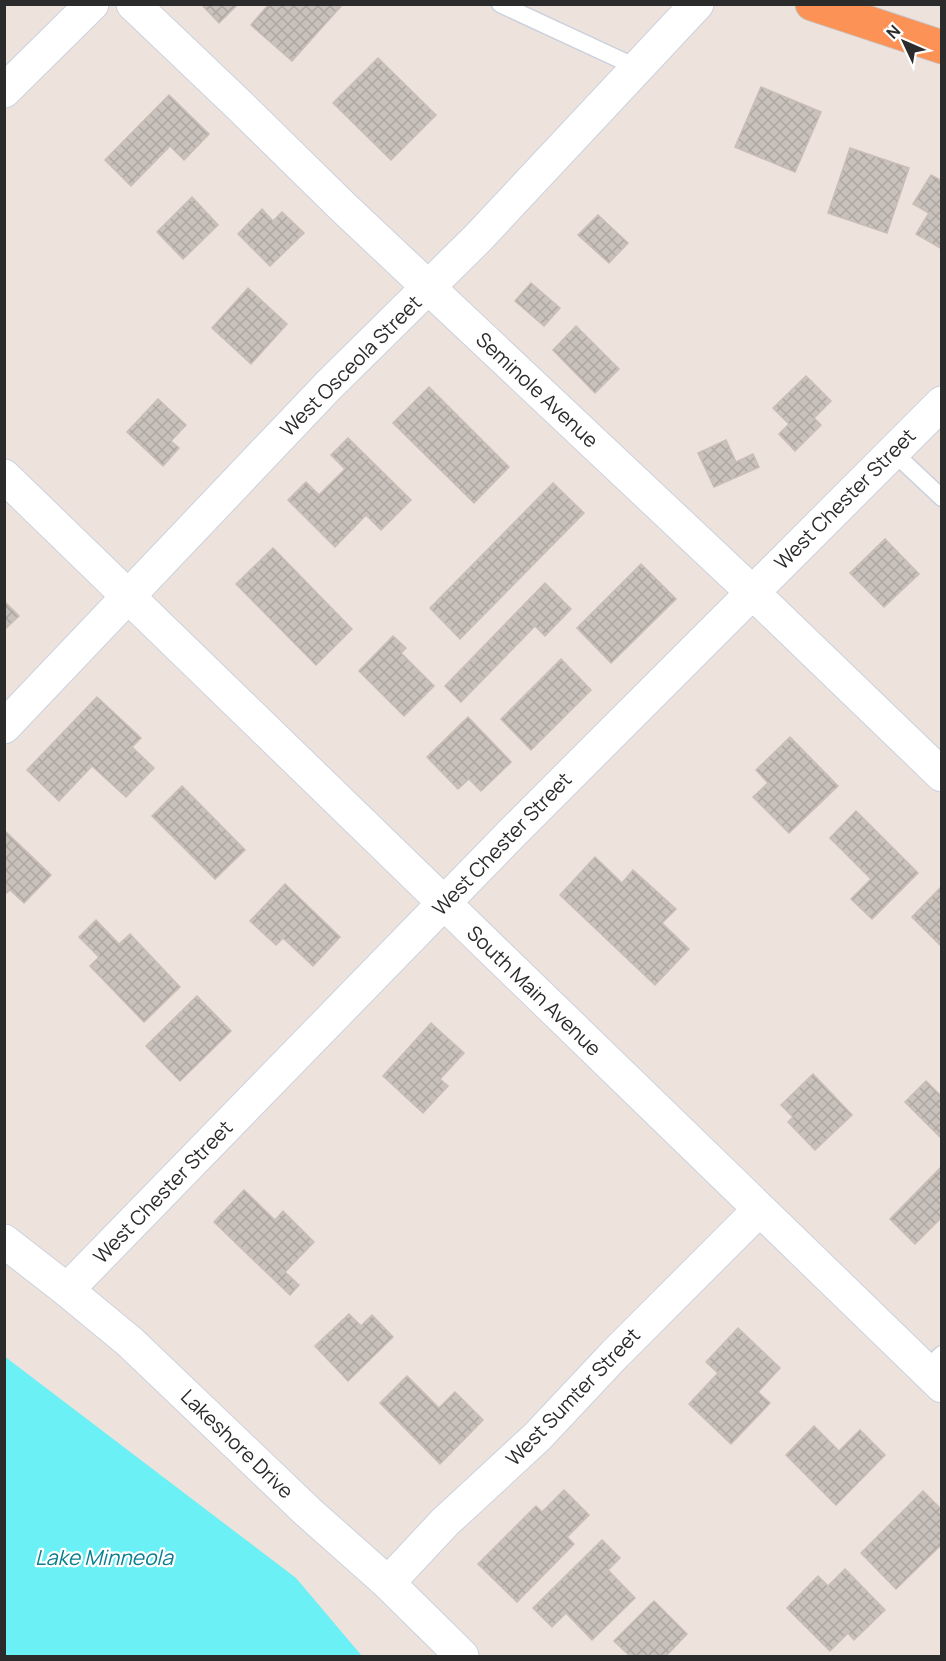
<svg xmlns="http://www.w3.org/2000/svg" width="946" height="1661" viewBox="0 0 946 1661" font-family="Manrope,sans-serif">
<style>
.water{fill:#6af0f5}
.building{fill:url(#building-cross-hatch);stroke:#c9beb6;stroke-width:1.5}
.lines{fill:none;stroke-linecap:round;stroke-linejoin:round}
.service-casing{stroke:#cbd2dd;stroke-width:19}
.minor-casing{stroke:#cbd2dd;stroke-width:35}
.tertiary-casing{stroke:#cbd2dd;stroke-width:35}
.trunk-casing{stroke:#c4c4c4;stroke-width:35}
.service{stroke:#fff;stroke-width:16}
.minor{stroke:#fff;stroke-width:33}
.tertiary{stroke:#fff;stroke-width:33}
.trunk{stroke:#fc9256;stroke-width:33}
.labels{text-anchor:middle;stroke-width:4.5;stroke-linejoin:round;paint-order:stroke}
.street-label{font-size:20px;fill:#2b2b2b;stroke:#fff}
.water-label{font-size:21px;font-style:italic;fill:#087f8e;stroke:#fff}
</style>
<defs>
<pattern id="building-cross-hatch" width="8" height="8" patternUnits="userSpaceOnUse" patternTransform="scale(1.5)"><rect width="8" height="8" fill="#c9c1bb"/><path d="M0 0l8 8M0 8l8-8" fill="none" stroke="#ada6a1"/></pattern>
</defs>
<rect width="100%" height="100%" fill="#eee2dc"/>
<!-- water -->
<path class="water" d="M4 1356 296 1578 362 1656H5Z"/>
<!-- building -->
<g class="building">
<path d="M201 4H238L219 23Z"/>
<path d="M269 4H343L292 61 251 25Z"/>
<path d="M378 58 436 115 391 160 333 103Z"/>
<path d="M761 87 821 112 795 172 735 147Z"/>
<path d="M169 95 209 134 184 160 170 146 131 186 105 160Z"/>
<path d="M850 148 909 168 887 233 828 213Z"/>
<path d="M931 175 942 181V249L916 234 929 213 913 204Z"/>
<path d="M192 197 218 225 183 259 157 232Z"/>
<path d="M262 209 273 221 282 212 304 233 270 266 238 234Z"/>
<path d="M598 215 628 243 609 263 578 235Z"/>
<path d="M531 283 560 308 544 326 515 301Z"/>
<path d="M248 288 287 324 251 364 212 328Z"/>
<path d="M576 326 619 369 595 393 553 350Z"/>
<path d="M806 376 831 401 814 418 821 425 795 451 779 434 789 424 773 408Z"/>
<path d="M429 387 509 467 474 503 393 423Z"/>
<path d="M158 399 186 425 171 441 179 448 163 466 127 432Z"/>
<path d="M348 438 411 500 381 530 366 515 335 547 288 500 306 482 319 495 345 469 331 455Z"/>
<path d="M726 440 736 462 753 454 759 467 714 487 698 453Z"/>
<path d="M553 483 584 513 460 639 430 608Z"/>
<path d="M885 539 919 574 884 607 850 573Z"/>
<path d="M273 548 352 629 316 665 236 584Z"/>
<path d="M641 564 676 599 611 663 577 628Z"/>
<path d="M545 583 571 609 545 636 535 626 461 702 445 686Z"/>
<path d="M4 601 19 616 4 630Z"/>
<path d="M393 636 406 648 401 653 434 686 404 716 359 671Z"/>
<path d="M561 659 591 690 531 750 501 719Z"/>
<path d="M97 697 141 738 132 747 154 768 126 797 92 766 59 801 27 770Z"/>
<path d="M468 717 511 762 481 791 469 779 458 789 427 757Z"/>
<path d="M790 737 838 786 789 833 753 797 768 783 756 770Z"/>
<path d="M182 786 245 850 215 879 152 816Z"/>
<path d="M856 811 918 873 872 919 851 899 871 879 830 838Z"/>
<path d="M4 830 51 875 24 903 10 890 4 895Z"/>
<path d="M595 857 622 883 633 870 676 909 662 923 689 949 655 985 560 895Z"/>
<path d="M285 884 340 937 313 966 283 938 276 945 250 921Z"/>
<path d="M940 888 942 890V947L912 917Z"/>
<path d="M96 920 119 944 130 934 180 987 144 1022 90 966 99 957 79 937Z"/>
<path d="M197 996 231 1031 180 1081 146 1046Z"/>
<path d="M431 1023 464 1053 440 1079 448 1086 423 1113 383 1076Z"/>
<path d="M813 1074 852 1115 815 1150 788 1122 793 1117 781 1105Z"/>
<path d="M926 1081 942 1097V1139L905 1102Z"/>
<path d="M942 1166V1217L915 1244 890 1219Z"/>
<path d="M244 1190 275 1220 283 1211 314 1242 285 1272 299 1285 290 1295 214 1222Z"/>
<path d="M349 1314 361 1326 372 1315 393 1337 348 1381 315 1346Z"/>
<path d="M738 1328 780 1368 758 1392 770 1403 731 1444 689 1404 718 1373 706 1362Z"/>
<path d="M407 1376 439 1408 455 1392 483 1420 440 1464 380 1403Z"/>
<path d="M814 1426 839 1451 860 1430 885 1455 836 1505 786 1455Z"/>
<path d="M564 1490 589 1515 567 1537 574 1544 517 1602 478 1564 536 1506 542 1512Z"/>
<path d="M923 1491 942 1510V1544L896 1589 861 1553Z"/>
<path d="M602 1540 620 1558 608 1570 635 1598 592 1640 566 1613 552 1627 533 1608Z"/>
<path d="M845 1569 885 1610 854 1640 848 1633 830 1651 787 1608 818 1576 828 1586Z"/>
<path d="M654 1601 687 1634 666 1656H630L614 1641Z"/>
</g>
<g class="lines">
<!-- service casing -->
<g class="service-casing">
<g id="service">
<path d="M500 4 638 68"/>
<path d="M892 451 942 498"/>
<path d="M925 1370 942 1354"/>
</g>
</g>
<!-- minor casing -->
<g class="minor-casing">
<g id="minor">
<path d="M133 4 238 104 343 207 752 592 942 775"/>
<path d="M4 91 92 4"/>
<path d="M4 727 328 386 478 238 697 4"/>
<path d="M4 1241 67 1290 130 1342 308 1512 388 1583 462 1656"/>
<path d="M67 1290 513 832 942 403"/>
<path d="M388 1583 445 1522 537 1437 615 1354 759 1210"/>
</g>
</g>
<!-- tertiary casing -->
<g class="tertiary-casing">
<path id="tertiary" d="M4 476 942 1386"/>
</g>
<!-- trunk casing -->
<g class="trunk-casing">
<path id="trunk" d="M812 4 942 47"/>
</g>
<!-- service -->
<use href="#service" class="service"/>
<!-- minor -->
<use href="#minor" class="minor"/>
<!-- tertiary -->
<use href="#tertiary" class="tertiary"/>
<!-- trunk -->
<use href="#trunk" class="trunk"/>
</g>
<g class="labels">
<!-- street labels -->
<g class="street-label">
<text transform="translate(351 366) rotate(-45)" y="7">West Osceola Street</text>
<text transform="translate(537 390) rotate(43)" y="7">Seminole Avenue</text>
<text transform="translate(845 499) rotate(-45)" y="7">West Chester Street</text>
<text transform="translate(502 844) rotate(-46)" y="7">West Chester Street</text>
<text transform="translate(534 991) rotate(44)" y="7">South Main Avenue</text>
<text transform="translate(163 1192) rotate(-46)" y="7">West Chester Street</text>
<text transform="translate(573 1397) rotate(-46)" y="7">West Sumter Street</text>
<text transform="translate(237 1444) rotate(44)" y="7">Lakeshore Drive</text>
</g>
<!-- water labels -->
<g class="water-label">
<text x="104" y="1565">Lake Minneola</text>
</g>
</g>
<!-- border -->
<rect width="946" height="1661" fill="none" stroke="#2b2b2b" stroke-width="12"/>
<!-- north arrow -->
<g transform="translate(904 42) rotate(314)" stroke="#ffffff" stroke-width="4.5" paint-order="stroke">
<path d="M0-4.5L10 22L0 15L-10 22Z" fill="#2b2b2b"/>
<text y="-9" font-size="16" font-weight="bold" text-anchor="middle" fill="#2b2b2b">N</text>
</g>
</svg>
